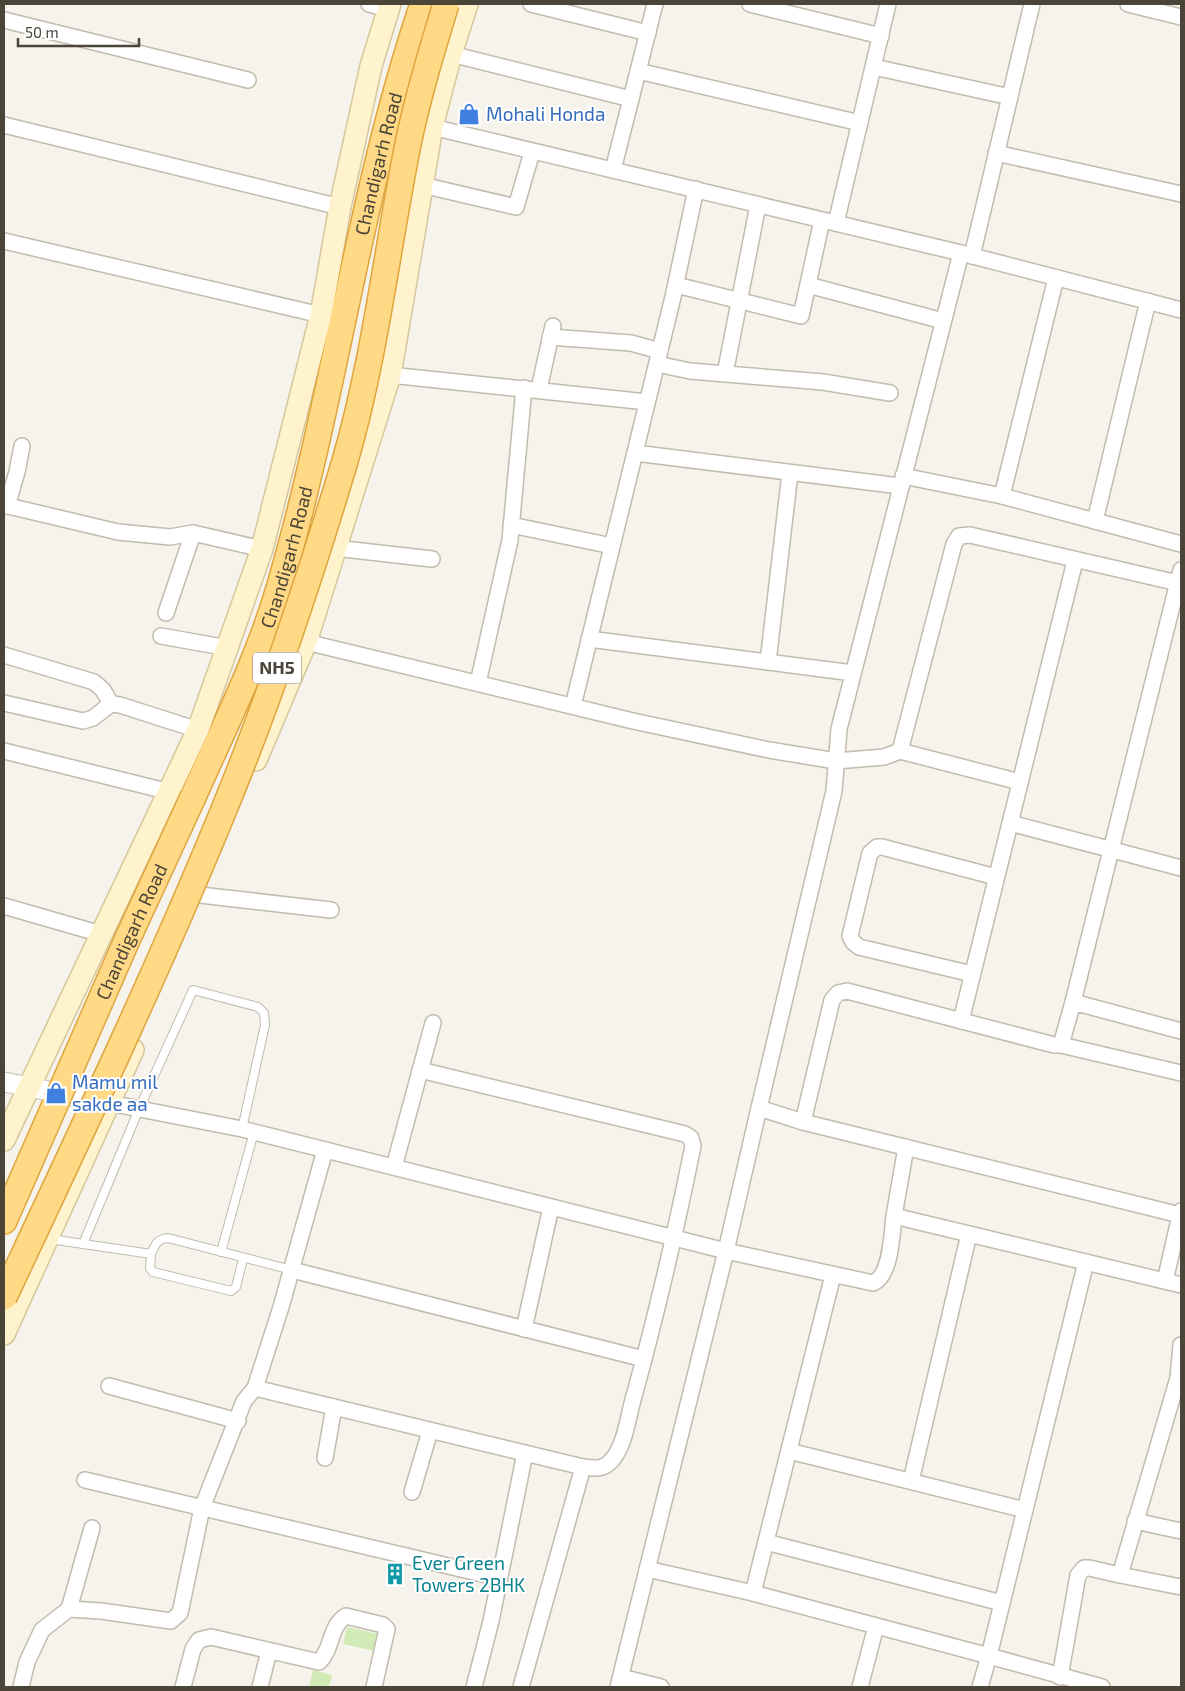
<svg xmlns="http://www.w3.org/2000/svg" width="1185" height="1691" viewBox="0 0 1185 1691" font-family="'Exo 2',sans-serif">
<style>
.green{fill:#d2eab5}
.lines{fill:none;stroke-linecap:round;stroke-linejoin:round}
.service-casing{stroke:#c2bbae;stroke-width:10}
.minor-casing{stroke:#c2bbae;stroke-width:18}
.tertiary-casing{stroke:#c2bbae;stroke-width:21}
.secondary-casing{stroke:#d6c79b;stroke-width:24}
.trunk-casing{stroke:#e0a43c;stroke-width:28}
.service{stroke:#fff;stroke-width:8}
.minor{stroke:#fff;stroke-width:15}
.tertiary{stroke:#fff;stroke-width:19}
.secondary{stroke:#fff3cd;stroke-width:21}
.trunk{stroke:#ffd985;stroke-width:25}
.trunk-bridge-casing{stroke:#e0a43c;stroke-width:28;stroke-linecap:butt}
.trunk-bridge{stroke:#ffd985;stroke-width:25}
.labels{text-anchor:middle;stroke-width:4;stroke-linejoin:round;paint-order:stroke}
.shield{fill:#fff;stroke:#817c74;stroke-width:1}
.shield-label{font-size:18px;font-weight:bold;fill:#4b4439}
.shop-label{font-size:19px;fill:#366cbe;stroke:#fff;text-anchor:start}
.street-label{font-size:19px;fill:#4b4439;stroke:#fff}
.culture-label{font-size:19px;fill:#0d838f;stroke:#fff;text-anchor:start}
</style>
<rect width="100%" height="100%" fill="#f6f3ec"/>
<!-- green -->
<g class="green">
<path d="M347 1627 382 1635 379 1652 343 1644Z"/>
<path d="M313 1670 332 1675 329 1687H309Z"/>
</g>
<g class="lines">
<!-- service casing -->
<g class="service-casing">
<g id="service">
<path d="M50 1239 151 1254C155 1245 157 1239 168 1238L292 1270"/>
<path d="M83 1244 139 1109 193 990 258 1007 264 1013 265 1025 242 1129"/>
<path d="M221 1252 254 1132"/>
<path d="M151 1254 150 1268 153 1272 231 1291 236 1287 243 1259"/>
</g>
</g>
<!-- minor casing -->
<g class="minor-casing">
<g id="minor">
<path d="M369 4 388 9"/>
<path d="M531 4 648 33"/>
<path d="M750 4 881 36"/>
<path d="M1128 4 1181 17"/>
<path d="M4 20 248 80"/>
<path d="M451 54 631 99"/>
<path d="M874 67 1010 97"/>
<path d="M638 71 860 123"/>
<path d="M4 125 340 207"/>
<path d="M432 127 961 253"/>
<path d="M996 153 1181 194"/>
<path d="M613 170 655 4"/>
<path d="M422 185 516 207 532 152"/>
<path d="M836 223 888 4"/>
<path d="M4 241 321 315"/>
<path d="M972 256 1032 4"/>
<path d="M676 285 801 316 822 220"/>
<path d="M808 285 943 321"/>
<path d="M550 337 631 343 660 351"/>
<path d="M657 364 690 371 823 382 890 393"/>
<path d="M725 374 758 205"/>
<path d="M390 375 647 402"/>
<path d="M539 389 553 326"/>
<path d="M635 453 900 486"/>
<path d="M903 476 1002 496 1056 278"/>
<path d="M1002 496 1095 521 1148 301"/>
<path d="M4 505 118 532 170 537 193 533 262 549"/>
<path d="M7 506 17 472 22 446"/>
<path d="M1095 521 1181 544"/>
<path d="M511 525 612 546"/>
<path d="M335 548 432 559"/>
<path d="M166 613 193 533"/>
<path d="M161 636 228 648"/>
<path d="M589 639 853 673"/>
<path d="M306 642 633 721 769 750 836 761 884 757 900 751"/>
<path d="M4 655 94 682 103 690 111 704"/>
<path d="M768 662 790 473"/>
<path d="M478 683 510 540 524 388"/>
<path d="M4 703 83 721 93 718 111 704 120 705 198 730"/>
<path d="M573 706 673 297 696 189"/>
<path d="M4 751 170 792"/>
<path d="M1020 782 900 751 954 544 959 536 970 535 1178 583"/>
<path d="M1010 823 1181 868"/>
<path d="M200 895 331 910"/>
<path d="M4 906 101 934"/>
<path d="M972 974 859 947 853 942 850 936 870 853 877 847H882L996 877"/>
<path d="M1073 1002 1181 570"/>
<path d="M961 1021 1075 561"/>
<path d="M1061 1045 1181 1073"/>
<path d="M109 1103 242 1129 726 1251 759 1108 803 1122 832 1000 838 993 847 991 1054 1045H1061L1073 1002 1181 1031"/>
<path d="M759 1108 834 791 839 729 961 253 1181 310"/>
<path d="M803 1122 1180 1215"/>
<path d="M325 1150 281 1307 255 1388 583 1467C592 1468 602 1470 609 1463 625 1449 628 1416 634 1396 657 1313 676 1230 693 1146L691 1138 685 1134 420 1070"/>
<path d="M394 1167 433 1023"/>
<path d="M894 1216 906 1147"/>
<path d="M292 1270 644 1359"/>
<path d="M1165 1281 1181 1211"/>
<path d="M524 1329 551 1207"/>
<path d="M1181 1345 1178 1378 1181 1379"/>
<path d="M1178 1378 1120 1575 1181 1587"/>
<path d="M109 1386 238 1421"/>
<path d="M789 1451 1025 1510"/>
<path d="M325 1458 334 1407"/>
<path d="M85 1480 499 1578"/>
<path d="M911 1481 969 1234"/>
<path d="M412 1492 430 1431"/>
<path d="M1135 1521 1181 1531"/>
<path d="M766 1542 1002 1603"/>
<path d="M647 1569 753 1593 989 1656 1086 1262"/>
<path d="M753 1593 833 1275"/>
<path d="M69 1609 92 1528"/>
<path d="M621 1677 661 1687"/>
<path d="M1060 1677 1078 1575 1084 1568H1089L1120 1575"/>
<path d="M21 1687 27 1662 42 1630 69 1609 101 1611 171 1621 180 1613 202 1508 244 1401 255 1388"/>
<path d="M183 1687 193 1649 199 1640 211 1637 319 1662C333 1649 329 1626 346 1616L383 1625 387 1629 374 1687"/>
<path d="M260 1687 269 1651"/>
<path d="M474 1687 491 1621 525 1453"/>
<path d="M521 1687 583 1467"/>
<path d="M618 1687 726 1251 873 1283C891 1276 892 1234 894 1216L1181 1285"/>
<path d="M860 1687 876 1626"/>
<path d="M980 1687 989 1656 1102 1687"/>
</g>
</g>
<!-- tertiary casing -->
<g class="tertiary-casing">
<path id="tertiary" d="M4 1082 108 1103"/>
</g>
<!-- secondary casing -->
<g class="secondary-casing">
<g id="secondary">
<path d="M256 760 306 642 390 375 432 127 451 54 467 4"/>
<path d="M4 1140 198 730 262 549 321 315 340 207 371 66 390 4"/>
<path d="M4 1334 133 1050"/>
</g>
</g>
<!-- trunk casing -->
<g class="trunk-casing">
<g id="trunk">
<path id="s1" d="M193 797C224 727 259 658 280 585 336 393 359 193 423 4"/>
<path d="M4 1221 57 1100"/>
</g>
</g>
<!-- service -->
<use href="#service" class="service"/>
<!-- minor -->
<use href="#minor" class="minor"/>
<!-- tertiary -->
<use href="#tertiary" class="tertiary"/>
<!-- secondary -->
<use href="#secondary" class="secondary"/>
<!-- trunk -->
<use href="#trunk" class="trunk"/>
<!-- trunk-bridge casing -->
<g class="trunk-bridge-casing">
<g id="trunk-bridge">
<path id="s2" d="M57 1100 127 940 193 797"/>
<path d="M4 1297C80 1135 157 973 225 807 271 695 310 578 345 461 375 358 387 249 408 144 418 96 432 50 446 4"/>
</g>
</g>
<!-- trunk-bridge -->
<use href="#trunk-bridge" class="trunk-bridge"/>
</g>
<!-- icons -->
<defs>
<g id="shop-bare" transform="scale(1.725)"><path d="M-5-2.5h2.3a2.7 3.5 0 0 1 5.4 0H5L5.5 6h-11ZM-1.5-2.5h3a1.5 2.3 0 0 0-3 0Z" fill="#3f7fe0" stroke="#fff" stroke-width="2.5" paint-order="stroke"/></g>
<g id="building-bare" transform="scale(1.725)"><path d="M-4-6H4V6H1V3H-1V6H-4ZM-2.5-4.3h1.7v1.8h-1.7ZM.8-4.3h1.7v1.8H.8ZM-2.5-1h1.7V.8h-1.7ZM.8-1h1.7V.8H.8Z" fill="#0f9aa8" stroke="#fff" stroke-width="2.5" paint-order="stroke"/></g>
</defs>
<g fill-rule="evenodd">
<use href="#shop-bare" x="469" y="114"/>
<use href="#shop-bare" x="56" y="1093"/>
<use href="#building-bare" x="395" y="1574"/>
</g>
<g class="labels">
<!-- shield labels -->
<rect class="shield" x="253" y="652.5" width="48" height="31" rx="4"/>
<g class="shield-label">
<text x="277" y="674">NH5</text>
</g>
<!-- shop labels -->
<g class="shop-label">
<text x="486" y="121">Mohali Honda</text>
<text x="72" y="1089">Mamu mil<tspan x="72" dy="22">sakde aa</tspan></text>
</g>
<!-- street labels -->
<g class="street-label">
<text dy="7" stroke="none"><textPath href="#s1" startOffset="662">Chandigarh Road</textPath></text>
<text dy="7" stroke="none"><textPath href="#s1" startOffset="258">Chandigarh Road</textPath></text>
<text dy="7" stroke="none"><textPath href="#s2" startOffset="184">Chandigarh Road</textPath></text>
</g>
<!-- culture labels -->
<g class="culture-label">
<text x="412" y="1570">Ever Green<tspan x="412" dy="22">Towers 2BHK</tspan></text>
</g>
</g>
<!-- border -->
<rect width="1185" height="1691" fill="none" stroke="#4b4439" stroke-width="10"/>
<!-- scale -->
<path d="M18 38v8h121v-8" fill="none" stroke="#4b4439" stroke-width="2.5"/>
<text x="25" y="38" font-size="15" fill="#4b4439" stroke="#ffffff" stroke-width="4" paint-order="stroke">50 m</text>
</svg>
